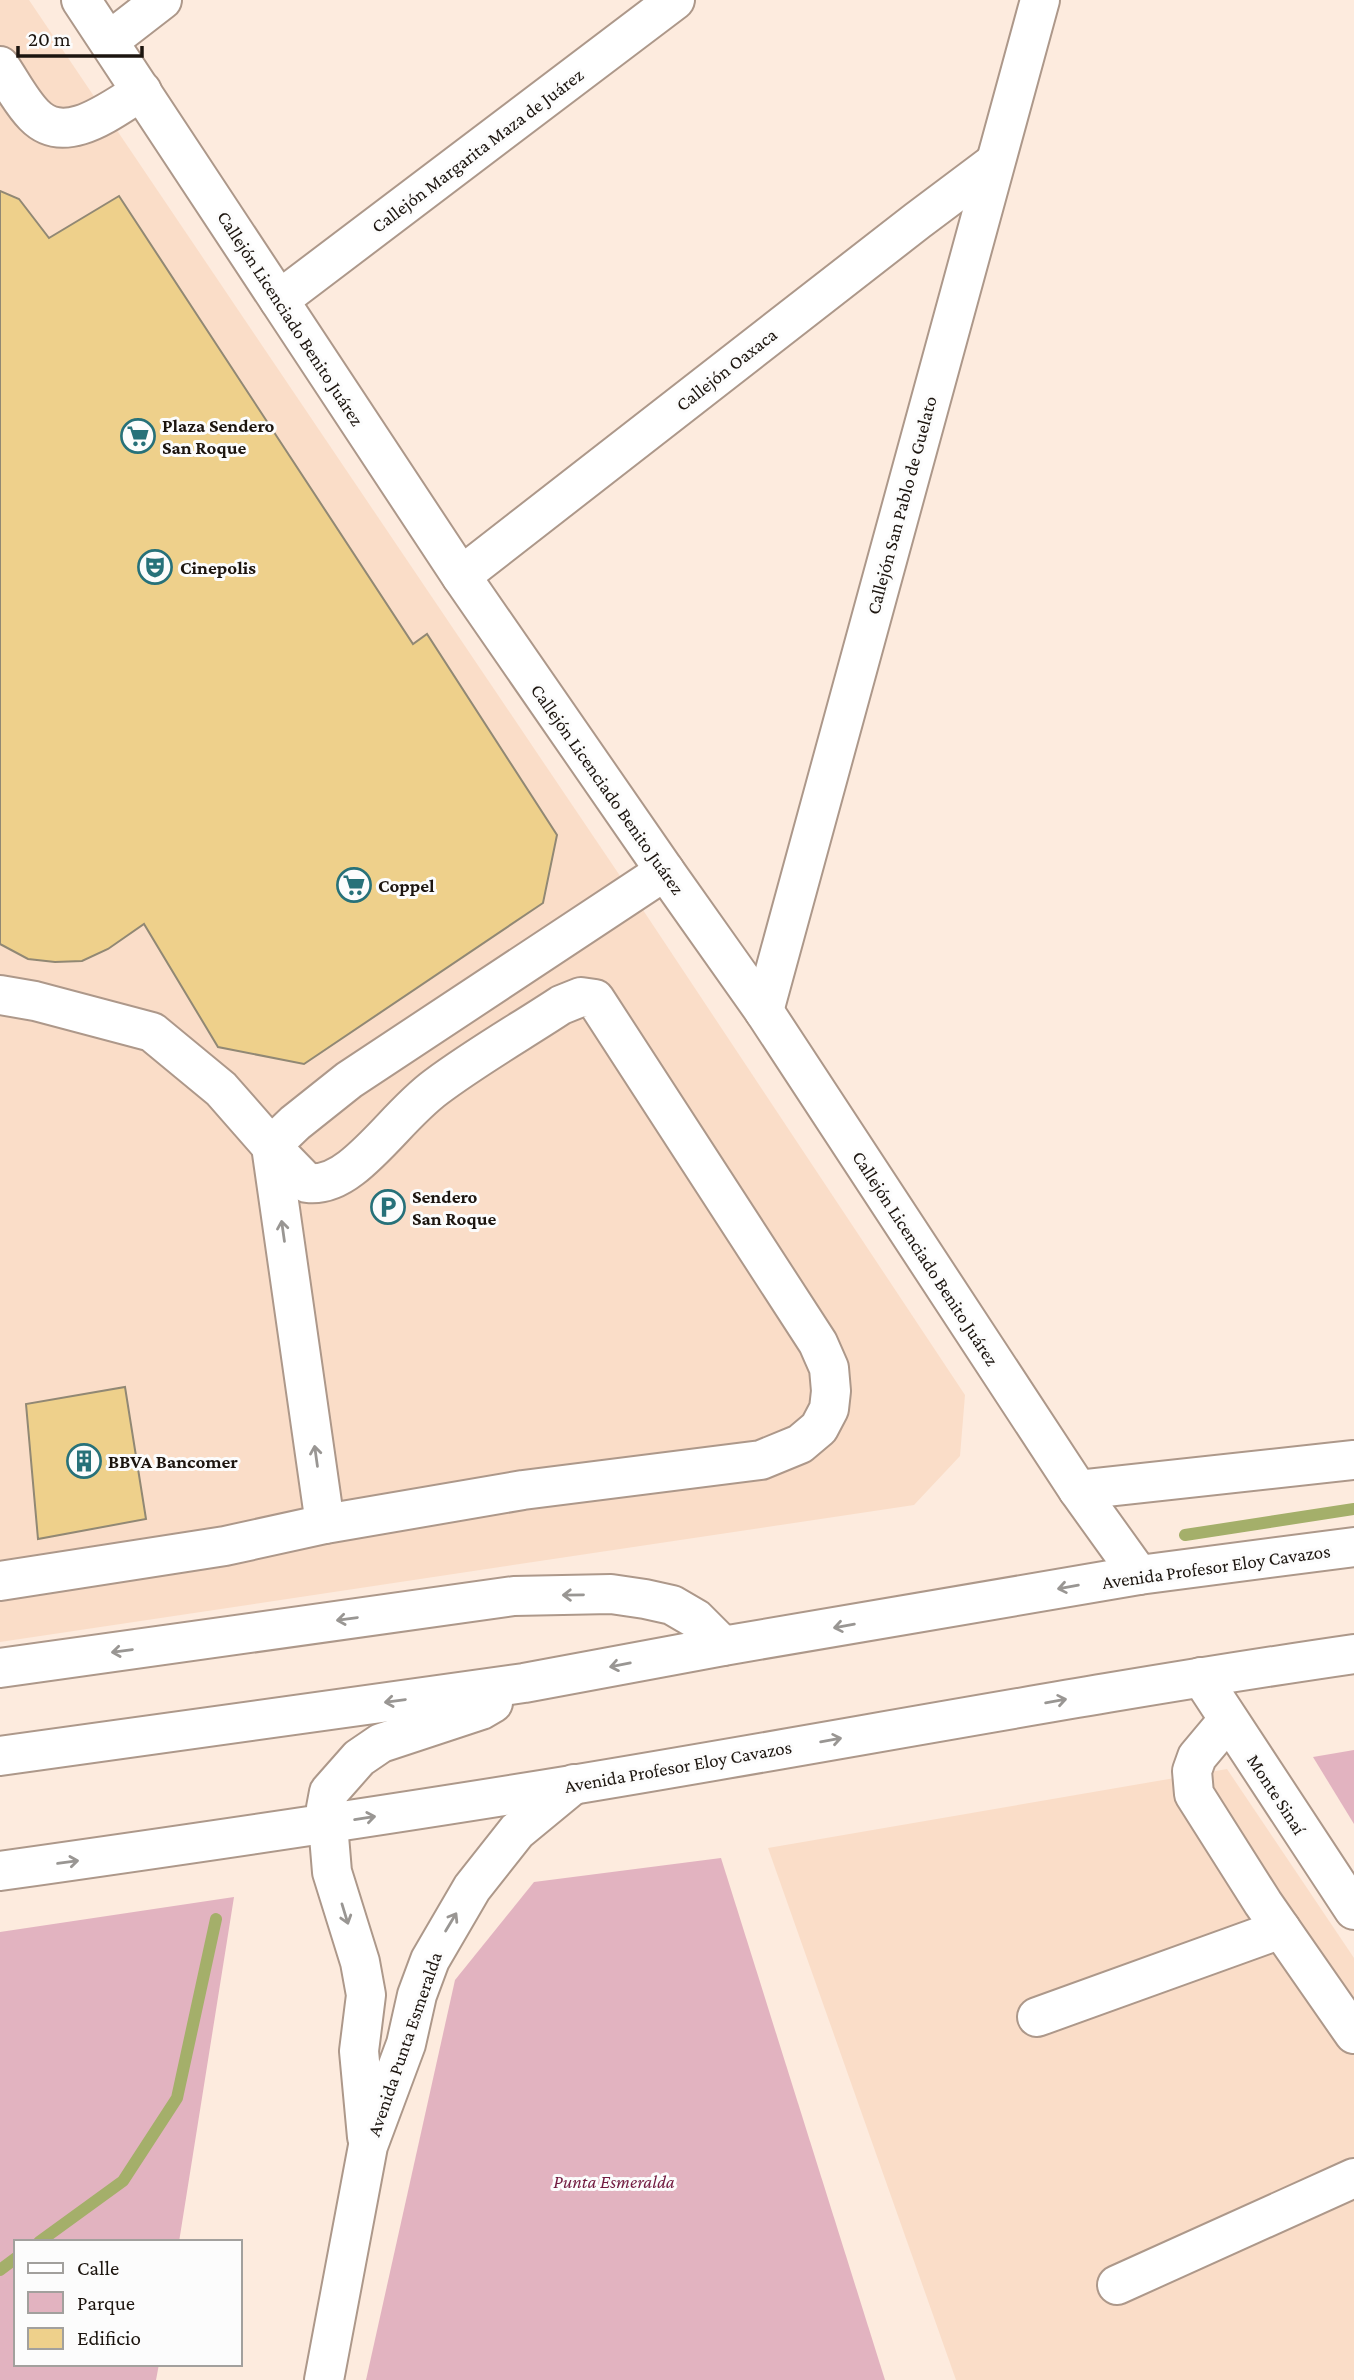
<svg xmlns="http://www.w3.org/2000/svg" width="1354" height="2380" viewBox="0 0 1354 2380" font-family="'Crimson Pro',serif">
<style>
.built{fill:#faddc8}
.green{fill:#e2b3c0}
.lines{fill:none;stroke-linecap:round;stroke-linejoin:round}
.stream{stroke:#a4af6a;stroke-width:12}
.building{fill:#eed08b;stroke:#918874;stroke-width:2}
.minor-casing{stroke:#ad988a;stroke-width:42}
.major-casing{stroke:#ad988a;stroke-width:42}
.minor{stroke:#fff;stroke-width:38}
.major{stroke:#fff;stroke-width:38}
.oneway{stroke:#999693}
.labels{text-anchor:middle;stroke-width:6;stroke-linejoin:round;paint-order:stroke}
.street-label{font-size:19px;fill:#1c150f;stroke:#fcfcfc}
.poi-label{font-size:19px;font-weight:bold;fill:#1c150f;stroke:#fcfcfc;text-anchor:start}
.park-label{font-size:19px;font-style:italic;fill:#711a3f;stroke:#fcfcfc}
</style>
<rect width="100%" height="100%" fill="#fdebde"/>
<!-- built -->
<g class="built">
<path d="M0 0H29L639 904 965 1395 960 1456 914 1505 0 1642Z"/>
<path d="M1227 1769 1354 1958V2380H956L768 1848Z"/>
</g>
<!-- green -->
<g class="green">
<path d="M1354 1750V1824L1313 1757Z"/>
<path d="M721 1858 885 2380H366L455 1980 534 1882Z"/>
<path d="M234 1897 179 2242H16V2364H159L156 2380H0V1932Z"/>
</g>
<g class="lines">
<!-- stream -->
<g class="stream">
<path d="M1185 1535 1354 1509"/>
<path d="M39 2242 123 2181 177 2098 216 1919"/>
<path d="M0 2270 16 2258"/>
</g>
</g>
<!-- building -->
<g class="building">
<path d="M0 191 19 199 49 238 119 196 413 644 427 634 557 835 543 903 304 1064 218 1047 144 924 108 949 82 961 55 962 28 959 0 944Z"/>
<path d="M125 1387 146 1519 38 1539 26 1404Z"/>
</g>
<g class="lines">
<!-- minor casing -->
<g class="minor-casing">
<g id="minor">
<path d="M81 0 461 576 665 871 764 1011 1078 1490 1139 1575"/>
<path d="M109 41 162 0"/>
<path d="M0 66C11 82 21 102 34 115 66 148 113 108 142 91"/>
<path d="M279 300 675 0"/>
<path d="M461 576 917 221 993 164"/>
<path d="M0 995 35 1001 152 1032 221 1089 271 1146 295 1123 349 1080 665 871"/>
<path d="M764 1011 1040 0"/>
<path d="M271 1146 325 1524"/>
<path d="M1078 1490 1354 1460"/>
<path d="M0 1581 225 1546 325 1524 523 1490 761 1460 800 1444 819 1428 829 1409 831 1391 829 1368 818 1343 595 999 581 997 561 1005C520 1032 476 1057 436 1087 405 1110 382 1144 351 1168 338 1178 323 1185 307 1183L271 1146"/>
<path d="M1201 1677 1354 1910"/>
<path d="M1228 1720 1197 1757 1192 1771 1194 1794 1263 1903 1354 2034"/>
<path d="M328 1824 332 1872 360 1962 366 1995 359 2051 367 2137"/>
<path d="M1037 2017 1281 1929"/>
<path d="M1117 2285 1354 2178"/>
<path d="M324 2380 368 2146 406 2044 417 1995 430 1960 472 1888 517 1831 574 1784"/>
</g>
</g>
<!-- major casing -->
<g class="major-casing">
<g id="major">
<path d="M0 1668 514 1596 611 1594 645 1599 672 1605 696 1619 723 1646"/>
<path d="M0 1756 524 1683 723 1646 1139 1575 1354 1547"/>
<path d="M328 1824 326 1808 329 1792 359 1758 381 1743 481 1710 493 1703"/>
<path d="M0 1871C191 1844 382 1816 572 1785 833 1742 1093 1692 1354 1654"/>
</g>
</g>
<!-- minor -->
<use href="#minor" class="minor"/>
<!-- major -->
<use href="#major" class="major"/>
</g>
<!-- one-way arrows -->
<defs><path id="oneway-shaft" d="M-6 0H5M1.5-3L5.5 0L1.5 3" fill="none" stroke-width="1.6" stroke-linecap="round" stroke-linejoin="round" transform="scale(1.75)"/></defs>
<g class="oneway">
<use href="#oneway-shaft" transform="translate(283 1231) rotate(-98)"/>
<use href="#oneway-shaft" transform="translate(316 1456) rotate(-98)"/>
<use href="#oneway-shaft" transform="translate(1068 1587) rotate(170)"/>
<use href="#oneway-shaft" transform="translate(573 1595) rotate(179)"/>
<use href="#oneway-shaft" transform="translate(347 1619) rotate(172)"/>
<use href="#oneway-shaft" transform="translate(844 1626) rotate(170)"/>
<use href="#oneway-shaft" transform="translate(122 1651) rotate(172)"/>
<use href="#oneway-shaft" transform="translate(620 1665) rotate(169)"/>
<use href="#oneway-shaft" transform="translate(395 1701) rotate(172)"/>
<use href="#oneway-shaft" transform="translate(1056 1701) rotate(-10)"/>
<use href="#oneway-shaft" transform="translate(831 1740) rotate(-10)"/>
<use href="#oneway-shaft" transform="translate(365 1818) rotate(-9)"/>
<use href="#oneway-shaft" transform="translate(68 1862) rotate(-8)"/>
<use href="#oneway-shaft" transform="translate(345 1914) rotate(73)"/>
<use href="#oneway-shaft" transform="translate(451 1922) rotate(-59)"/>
</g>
<!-- icons -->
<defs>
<g id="supermarket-ring" transform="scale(1.75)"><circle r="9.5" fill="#fcfcfc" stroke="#277179" stroke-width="1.5"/><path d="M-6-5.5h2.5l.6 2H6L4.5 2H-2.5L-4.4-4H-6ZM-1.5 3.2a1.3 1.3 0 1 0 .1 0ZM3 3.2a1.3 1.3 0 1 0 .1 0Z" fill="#277179"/></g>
<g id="theatre-ring" transform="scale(1.75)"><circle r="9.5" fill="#fcfcfc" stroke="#277179" stroke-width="1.5"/><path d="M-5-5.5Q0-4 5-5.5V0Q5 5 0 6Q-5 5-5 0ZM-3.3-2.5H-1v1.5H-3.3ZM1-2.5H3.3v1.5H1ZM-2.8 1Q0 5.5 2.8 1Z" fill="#277179"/></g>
<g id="parking-ring" transform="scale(1.75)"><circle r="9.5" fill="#fcfcfc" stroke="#277179" stroke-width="1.5"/><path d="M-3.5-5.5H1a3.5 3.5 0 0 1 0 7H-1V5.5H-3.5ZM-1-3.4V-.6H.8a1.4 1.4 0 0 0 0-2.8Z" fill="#277179"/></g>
<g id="building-ring" transform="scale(1.75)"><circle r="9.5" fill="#fcfcfc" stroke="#277179" stroke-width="1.5"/><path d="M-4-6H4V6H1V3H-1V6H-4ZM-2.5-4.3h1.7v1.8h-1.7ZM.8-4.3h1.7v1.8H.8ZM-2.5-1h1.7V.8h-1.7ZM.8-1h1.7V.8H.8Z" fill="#277179"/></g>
</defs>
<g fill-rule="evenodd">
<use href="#supermarket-ring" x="138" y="436"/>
<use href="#theatre-ring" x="155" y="567"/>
<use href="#supermarket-ring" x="354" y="885"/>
<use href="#parking-ring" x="388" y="1207"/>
<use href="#building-ring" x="84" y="1461"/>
</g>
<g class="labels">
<!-- street labels -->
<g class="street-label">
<text transform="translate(477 150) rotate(-37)" y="7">Callejón Margarita Maza de Juárez</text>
<text transform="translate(291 318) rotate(57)" y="7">Callejón Licenciado Benito Juárez</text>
<text transform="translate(726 369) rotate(-38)" y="7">Callejón Oaxaca</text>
<text transform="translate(901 505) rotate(-75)" y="7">Callejón San Pablo de Guelato</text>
<text transform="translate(608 789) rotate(55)" y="7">Callejón Licenciado Benito Juárez</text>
<text transform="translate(926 1258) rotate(57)" y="7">Callejón Licenciado Benito Juárez</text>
<text transform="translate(1216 1566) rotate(-8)" y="7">Avenida Profesor Eloy Cavazos</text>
<text transform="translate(678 1766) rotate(-10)" y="7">Avenida Profesor Eloy Cavazos</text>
<text transform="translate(1277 1794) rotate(57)" y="7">Monte Sinaí</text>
<text transform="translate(404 2044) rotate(-71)" y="7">Avenida Punta Esmeralda</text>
</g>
<!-- poi labels -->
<g class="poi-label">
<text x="162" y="432">Plaza Sendero<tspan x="162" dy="22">San Roque</tspan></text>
<text x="180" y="574">Cinepolis</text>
<text x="378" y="892">Coppel</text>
<text x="412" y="1203">Sendero<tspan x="412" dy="22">San Roque</tspan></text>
<text x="108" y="1468">BBVA Bancomer</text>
</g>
<!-- park labels -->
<g class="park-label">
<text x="614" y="2188">Punta Esmeralda</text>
</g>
</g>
<!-- legend -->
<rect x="14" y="2240" width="228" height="126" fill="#fcfcfc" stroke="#a2a09d" stroke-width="2"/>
<rect x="28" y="2263" width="35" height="10" fill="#ffffff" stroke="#a2a09d" stroke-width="2"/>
<text x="77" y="2275" font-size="21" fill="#1c150f">Calle</text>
<rect x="28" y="2292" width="35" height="21" fill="#e2b3c0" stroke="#a2a09d" stroke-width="2"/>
<text x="77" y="2310" font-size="21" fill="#1c150f">Parque</text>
<rect x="28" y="2328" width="35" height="21" fill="#eed08b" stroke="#a2a09d" stroke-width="2"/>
<text x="77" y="2345" font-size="21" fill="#1c150f">Edificio</text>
<!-- scale -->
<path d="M18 46v10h124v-10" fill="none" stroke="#1c150f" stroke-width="3.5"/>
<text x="28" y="46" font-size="21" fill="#1c150f" stroke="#fcfcfc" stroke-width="5" paint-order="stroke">20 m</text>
</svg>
